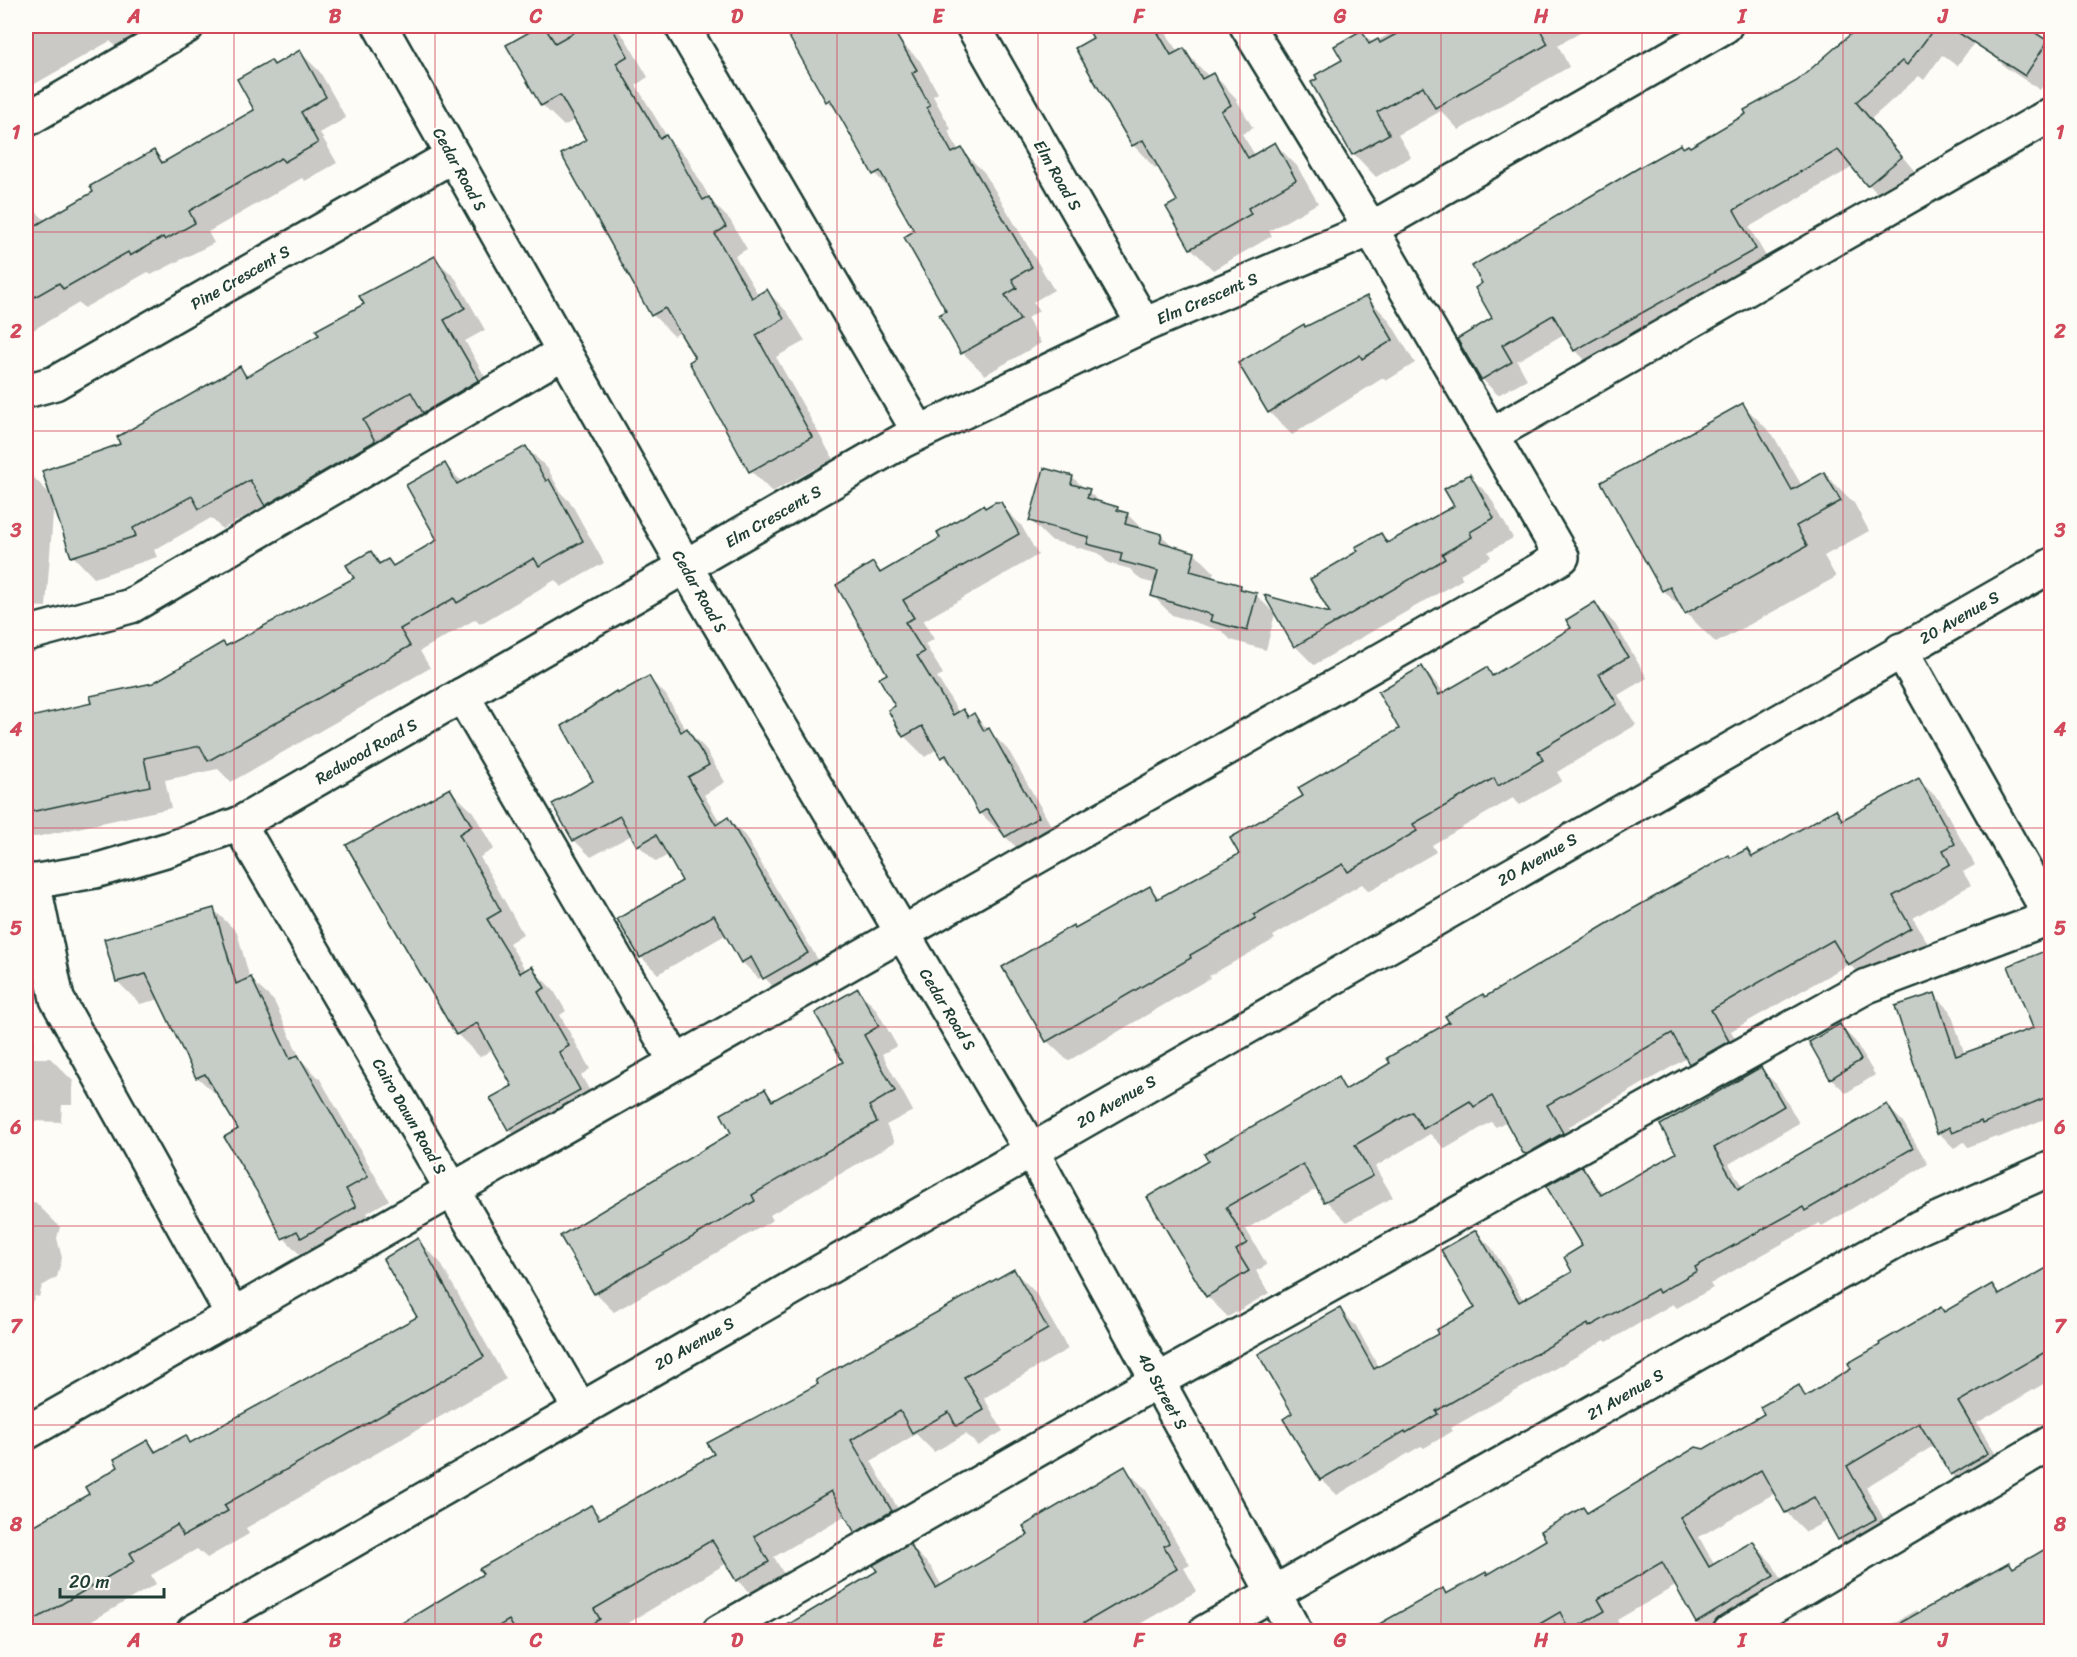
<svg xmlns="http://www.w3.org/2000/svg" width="2077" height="1657" viewBox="0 0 2077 1657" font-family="Sriracha,sans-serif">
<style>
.shadow{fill:#0003}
.building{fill:#c6cdc7;stroke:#1f3d34;stroke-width:1.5}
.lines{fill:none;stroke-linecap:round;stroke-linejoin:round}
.minor-casing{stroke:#1f3d34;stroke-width:38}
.minor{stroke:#fdfcf7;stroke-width:33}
.grid{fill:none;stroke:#d1495b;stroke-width:1.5;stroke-opacity:0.55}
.labels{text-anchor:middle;stroke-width:4.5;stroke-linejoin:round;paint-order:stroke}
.street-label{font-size:16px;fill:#1f3d34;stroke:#fdfcf7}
.neatline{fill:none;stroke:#d1495b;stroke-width:2}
.grid-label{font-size:20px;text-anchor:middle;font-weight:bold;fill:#d1495b}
</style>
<rect width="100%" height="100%" fill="#fdfcf7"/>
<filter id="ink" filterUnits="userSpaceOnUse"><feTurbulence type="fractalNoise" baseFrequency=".0167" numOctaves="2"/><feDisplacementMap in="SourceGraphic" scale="12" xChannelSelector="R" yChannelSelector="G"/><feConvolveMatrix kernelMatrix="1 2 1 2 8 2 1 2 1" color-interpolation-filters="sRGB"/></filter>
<g filter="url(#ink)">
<!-- shadow -->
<g class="shadow">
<path d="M26 26H173L123 54 110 41 26 89Z"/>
<path d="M531 26H613L625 38 648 77 636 85 669 140 687 158 712 202 730 220 747 249 735 256 759 296 767 291 788 313 805 341 776 357 833 459 772 492 751 471 681 332 674 336 653 315 588 140 576 119 564 126 542 105Z"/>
<path d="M731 26H744L736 30Z"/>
<path d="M784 26H882L892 42 897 38 920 61 938 93 933 96 951 129 948 131 959 151 961 150 984 172 1054 290 1033 302 1039 311 1027 318 1041 343 985 375 963 353 916 232 896 195 875 174 840 114 827 101Z"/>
<path d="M1088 26H1170L1164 29 1178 53 1184 50 1209 77 1213 74 1235 97 1253 128 1242 134 1255 155 1275 144 1297 166 1318 203 1269 231 1272 236 1213 270 1191 248 1179 202 1159 166 1155 168 1133 145 1077 49 1095 38Z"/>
<path d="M1404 26H1593L1558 45 1569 67 1459 130 1441 111 1398 135 1411 157 1376 177 1354 154 1344 61 1361 32 1373 43Z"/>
<path d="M1629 26H1641L1635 32Z"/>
<path d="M1857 26H1972L1980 35 1957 66 1942 55 1924 80 1919 76 1871 119 1917 174 1884 201 1853 167 1749 227 1771 265 1591 366 1575 350 1566 333 1517 361 1527 379 1498 395 1482 379 1494 319 1683 149H1690L1798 82 1860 28Z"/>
<path d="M2007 26H2022L2052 46V73L2040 90 2005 67 1990 52Z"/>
<path d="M300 52 320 72 346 118 320 133 337 163 305 181 302 178 208 232 214 243 151 275 148 272 84 308 79 303 26 334V202L46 221 95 193 154 152 165 163 256 110 275 66Z"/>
<path d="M26 91 43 122 31 131 26 141Z"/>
<path d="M435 258 456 279 485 330 465 341 499 402 287 527 266 505 222 529 211 518 154 550 157 557 94 578 73 556 54 501 46 607 26 606V478L32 476 52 496 123 444 240 368 249 377 321 335Z"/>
<path d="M1367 297 1389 320 1415 363 1386 381 1383 378 1292 435 1269 412 1306 329Z"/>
<path d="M1743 405 1773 435 1802 486 1824 473 1854 503 1869 531 1824 556 1836 577 1716 643 1663 590Z"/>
<path d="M526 447 548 469 561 493 571 503 604 563 561 587 555 580 480 624 476 619 420 651 430 668 231 782 218 769 165 780 171 808 36 837 26 836V720L93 704 154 685 356 579 370 553 382 564 388 560 394 567 439 541 445 465 462 482Z"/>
<path d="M1469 476 1489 495 1513 538 1488 552 1491 557 1460 574 1463 579 1314 665 1295 646 1333 616 1360 552 1381 534 1390 544 1456 507Z"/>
<path d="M1072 477 1102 504 1127 514 1143 530 1161 535 1174 547 1195 553 1214 572 1212 579 1241 586 1247 592 1256 595 1275 614 1266 650 1231 640 1222 631 1172 615 1153 596 1156 584 1141 580 1130 569 1108 563 1098 553 1050 540 1031 521Z"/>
<path d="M1000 504 1021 525 1038 555 923 621 934 639 925 644 943 674 937 677 959 713 963 711 970 717 974 715 1009 751 1058 838 1027 857 980 813 958 773 937 749 925 757 904 736 889 675 873 564 882 573 986 510Z"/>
<path d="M1595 604 1615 624 1647 678 1618 695 1636 725 1557 772 1562 781 1520 805 1513 798 1432 845 1436 852 1369 891 1362 884 1273 936 1275 939 1209 976 1210 978 1068 1061 1047 1041 1076 930 1150 888 1161 899 1241 855 1305 797 1401 729 1422 668 1445 693 1487 669 1494 676 1573 629Z"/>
<path d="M649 678 666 695 686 730 704 747 725 782 704 795 721 824 728 819 745 836 824 970 782 996 763 976 759 979 742 962 727 934 658 974 641 957 684 882 668 855 656 862 638 845 632 835 591 857 574 840 595 781 618 695Z"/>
<path d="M1919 780 1940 801 1975 865 1963 872 1971 885 1913 918 1931 949 1870 985 1849 964 1731 1031 1749 1063 1711 1084 1687 1058 1568 1127 1583 1155 1546 1174 1525 1152 1507 1121 1496 1127 1491 1122 1445 1149 1430 1134 1375 1167 1393 1197 1347 1222 1326 1201 1318 1188 1246 1229 1267 1265 1256 1271 1269 1293 1228 1317 1207 1296 1210 1161 1338 1079 1348 1090 1392 1064 1486 999 1731 859 1747 850 1754 858 1835 811 1845 820Z"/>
<path d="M450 790 473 812 494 849 480 857 523 934 509 943 526 971 532 968 554 991 566 1011 560 1015 590 1069 581 1075 602 1113 532 1152 509 1129 514 1087 493 1049 480 1057 457 1034Z"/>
<path d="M214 910 237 932 250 979 274 1001 301 1060 320 1079 389 1200 367 1213 377 1230 306 1261 284 1238 226 1138 240 1130 221 1099 197 1077 160 999 140 1004 117 981Z"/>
<path d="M2052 945V1116L1998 1138 1996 1136 1968 1147 1964 1142 1954 1148 1939 1133 1935 995 1950 1010 1965 1055 2035 1029 2048 947Z"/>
<path d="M26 971 36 981 33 1058H50L73 1081 72 1105H62L61 1122 32 1121 29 1202 37 1204 60 1227 57 1238 62 1258 57 1277 42 1286 39 1297 35 1296 26 1314Z"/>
<path d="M858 990 876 1009 897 1046 882 1054 913 1111 886 1125 895 1142 770 1215 773 1220 614 1312 595 1293 733 1134 765 1091 775 1101 845 1062Z"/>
<path d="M1840 1026 1855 1041 1875 1075 1846 1093 1831 1078Z"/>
<path d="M1761 1069 1777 1085 1799 1123 1729 1164 1743 1188 1887 1106 1903 1122 1928 1164 1822 1226 1819 1223 1710 1284 1713 1288 1677 1308 1673 1304 1607 1342 1605 1340 1451 1428 1453 1431 1424 1448 1421 1446 1337 1495 1321 1479 1294 1414 1340 1310 1356 1326 1379 1368 1440 1334 1477 1309 1476 1232 1492 1248 1524 1301 1574 1272 1584 1247 1582 1168 1605 1195 1678 1153Z"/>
<path d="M417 1240 440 1262 506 1379 246 1528 249 1534 207 1558 197 1549 151 1575 156 1584 73 1632H26V1531L91 1494 148 1442 158 1452 185 1437 192 1444 419 1318Z"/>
<path d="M2052 1267V1379L1977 1423 2007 1473 1972 1494 1952 1474 1935 1445 1866 1487 1895 1539 1859 1559 1839 1539 1828 1520 1806 1532 1786 1512 1775 1493 1699 1537 1715 1566 1753 1543 1772 1563 1792 1597 1749 1632H1702L1677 1585 1617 1620 1623 1632H1390L1443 1590 1448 1594 1488 1576 1548 1540 1583 1509 1588 1514 1704 1451 1766 1415 1799 1387 1808 1397 1992 1286 2001 1295Z"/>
<path d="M1014 1271 1035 1292 1068 1349 984 1398 1003 1431 978 1446 966 1434 934 1452 916 1434 871 1461 911 1532 876 1552 856 1532 846 1515 774 1557 789 1583 757 1600 737 1580 727 1563 614 1632H398L591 1507 603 1518 716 1455 821 1385Z"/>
<path d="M1125 1468 1146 1490 1190 1565 1184 1568 1197 1591 1126 1632H813L910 1546 931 1567 942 1586 1030 1536Z"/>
<path d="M2014 1569 2052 1632H1894L1890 1625 1916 1610 1919 1614Z"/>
</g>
<!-- building -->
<g class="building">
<path d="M540 26H544L555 43 585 26H611L628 56 616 63 660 138 666 135 703 200 709 197 726 227 715 234 752 298 767 289 784 319 756 335 812 437 749 472 689 362 695 358 665 308 651 316 561 154 586 140 560 95 541 106 506 45Z"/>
<path d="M783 26H891L917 70 912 73 930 106 927 108 952 153 962 148 1032 267 1012 279 1017 288 1005 295 1020 320 961 354 939 315 946 311 904 237 914 231 880 171 873 175 830 99 826 102Z"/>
<path d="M1086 26H1154L1171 55 1184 48 1202 79 1213 73 1231 105 1221 111 1248 158 1275 142 1296 180 1248 208 1251 214 1190 249 1166 207 1177 201 1143 140 1132 146 1075 48 1093 38Z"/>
<path d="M1411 26H1538L1548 44 1435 108 1423 86 1377 112 1389 134 1352 155 1311 82 1317 79 1315 75 1342 60 1334 46 1362 30 1369 44 1378 39 1380 43Z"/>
<path d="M1860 26H1936L1907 65 1902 61 1856 102 1902 157 1867 186 1838 150 1734 210 1756 249 1574 351 1553 315 1502 345 1512 362 1481 380 1457 339 1492 318 1475 288 1482 283 1472 266 1640 167 1681 144 1683 148 1688 145 1690 147 1746 114 1744 110 1797 81Z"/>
<path d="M1948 26H2025L2048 41 2025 76Z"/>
<path d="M300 50 326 97 301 112 318 143 284 162 281 158 189 211 195 223 165 240 163 237 130 256 128 252 63 289 59 283 26 302V231L93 192 90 186 154 150 162 163 254 110 237 79 271 60 274 65Z"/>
<path d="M435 256 465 308 444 320 479 380 423 413 411 392 363 420 375 441 265 506 250 480 199 509 192 496 133 528 136 536 71 557 42 471 120 444 117 437 240 366 246 377 319 335 316 330 364 304 359 296Z"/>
<path d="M1367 296 1393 340 1362 359 1360 355 1268 413 1238 363 1304 324 1305 327Z"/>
<path d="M1743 403 1792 490 1824 472 1841 501 1796 526 1807 546 1685 614 1670 587 1662 591 1601 482Z"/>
<path d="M526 446 546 481 549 479 583 541 539 566 534 558 457 603 454 598 400 629 410 646 208 761 200 746 144 758 150 786 26 813V718L92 703 90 696 153 683 223 642 226 646 354 578 346 565 371 551 379 564 388 559 393 566 437 540 406 485 445 463 457 484Z"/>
<path d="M1044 468 1073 476 1071 484 1090 489 1087 498 1118 507 1117 510 1128 513 1125 524 1162 534 1160 542 1195 552 1190 571 1241 585 1240 589 1257 593 1247 631 1210 621 1212 615 1151 596 1158 571 1120 561 1122 553 1087 544 1089 537 1029 521Z"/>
<path d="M1470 474 1494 518 1470 532 1472 537 1442 554 1445 559 1294 647 1264 595 1330 613 1310 579 1358 551 1355 547 1381 533 1387 543 1454 506 1444 489Z"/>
<path d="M995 502H1001L1019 534 903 600 914 618 905 622 924 652 917 656 953 715 963 709 968 717 974 713 984 731 989 728 1039 817 1005 837 987 809 979 814 946 755 941 758 922 726 903 737 888 710 895 706 879 678 887 674 836 585 873 562 880 573 940 538 937 532 983 505 985 508Z"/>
<path d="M1595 602 1628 657 1599 674 1617 704 1538 751 1543 760 1498 786 1494 778 1413 824 1417 831 1348 872 1343 864 1254 915 1256 918 1190 955 1191 958 1046 1042 1002 967 1073 925 1075 928 1150 886 1157 899 1239 854 1230 838 1303 796 1298 788 1399 729 1378 692 1422 666 1439 695 1487 667 1492 676 1571 628 1566 620Z"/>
<path d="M649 676 681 732 687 728 709 765 688 777 716 825 728 817 808 953 763 979 751 957 741 963 714 915 640 958 617 919 682 881 656 835 637 846 620 816 573 841 552 804 593 781 562 726 616 691 617 694Z"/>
<path d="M1919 778 1955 844 1943 850 1950 864 1893 896 1911 928 1848 965 1833 940 1711 1010 1729 1041 1689 1064 1672 1033 1547 1105 1563 1133 1527 1154 1523 1153 1492 1096 1474 1107 1470 1101 1423 1129 1412 1112 1355 1145 1373 1176 1324 1202 1303 1164 1226 1207 1247 1243 1236 1250 1249 1271 1206 1297 1147 1197 1208 1161 1204 1154 1338 1077 1345 1090 1390 1063 1387 1058 1449 1022 1445 1016 1483 994 1485 997 1620 916 1729 855 1730 858 1747 849 1752 857 1836 809 1842 820Z"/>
<path d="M450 788 472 826 459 834 501 911 487 919 520 973 532 966 545 988 538 992 569 1046 559 1052 580 1090 508 1130 490 1098 512 1086 477 1023 456 1035 346 845Z"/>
<path d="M214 908 236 984 251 977 290 1059 298 1055 368 1177 346 1189 356 1207 301 1238 297 1231 282 1239 268 1210 224 1137 238 1129 205 1074 196 1078 146 974 116 982 104 939Z"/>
<path d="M2052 948V1095L1982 1124 1981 1121 1952 1133 1949 1127 1937 1134 1895 1006 1935 993 1956 1056 2033 1028 2008 966Z"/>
<path d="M858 988 879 1026 864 1035 895 1091 869 1106 877 1122 752 1195 755 1201 594 1294 560 1236 731 1133 721 1114 765 1089 772 1101 843 1062 815 1013Z"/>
<path d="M1840 1024 1861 1060 1830 1079 1809 1042Z"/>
<path d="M1761 1067 1784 1106 1714 1148 1738 1189 1887 1104 1913 1148 1805 1211 1803 1207 1695 1267 1697 1271 1659 1293 1657 1289 1589 1327 1588 1324 1436 1411 1438 1414 1406 1433 1405 1431 1320 1480 1283 1419 1292 1413 1258 1354 1340 1308 1374 1369 1438 1334 1436 1330 1475 1308 1441 1250 1476 1230 1519 1302 1572 1272 1564 1257 1582 1246 1546 1186 1582 1166 1601 1195 1676 1153 1660 1125Z"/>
<path d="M418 1238 484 1357 224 1505 228 1511 183 1536 177 1525 130 1553 135 1561 26 1625V1530L89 1494 85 1487 118 1467 114 1459 148 1440 155 1452 186 1435 190 1443 417 1317 383 1259Z"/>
<path d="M2052 1265V1348L1958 1402 1988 1453 1951 1475 1919 1423 1847 1466 1876 1519 1838 1540 1814 1497 1785 1513 1761 1470 1680 1517 1709 1567 1753 1541 1774 1576 1696 1623 1662 1562 1598 1599 1605 1611 1570 1631 1560 1612 1526 1632H1365L1443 1588 1446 1594 1486 1572 1487 1575 1546 1540 1541 1531 1583 1507 1587 1513 1696 1447 1704 1449 1764 1414 1760 1407 1799 1385 1805 1397 1851 1369 1848 1363 1880 1345 1879 1343 1941 1307 1944 1312 1992 1284 1999 1295Z"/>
<path d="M1014 1269 1048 1329 964 1377 984 1410 956 1426 949 1412 912 1433 900 1411 851 1440 892 1511 855 1533 831 1491 754 1536 769 1562 736 1581 712 1540 594 1609 600 1619 578 1632H516L509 1620 489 1632H387L483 1574 479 1569 591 1505 599 1519 714 1454 707 1443 818 1384 816 1380Z"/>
<path d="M1125 1466 1169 1543 1164 1546 1177 1569 1069 1632H776L877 1571 873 1565 910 1544 936 1588 1028 1535 1023 1526Z"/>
<path d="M2052 1545V1632H1884L2009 1562 2013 1568Z"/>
</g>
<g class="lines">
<!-- minor casing -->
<g class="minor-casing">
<g id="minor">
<path d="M380 26 685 566 1031 1150 1295 1632"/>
<path d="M682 26 919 432"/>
<path d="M973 26 1144 325"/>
<path d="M26 120 187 26"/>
<path d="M26 391 55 383 452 156"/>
<path d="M1491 435 2052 114"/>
<path d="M26 634 131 606 564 352"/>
<path d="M462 695 676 1062"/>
<path d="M239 824 580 1409"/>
<path d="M33 881 57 999 233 1315"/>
<path d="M26 883 95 871 169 849 239 824 904 440 1144 325 1371 229 1725 26"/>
<path d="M26 1433 1562 557 1371 229 1247 26"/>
<path d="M193 1632 2052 565"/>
<path d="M719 1632 1157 1381 1867 986 2051 917 1901 650"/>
<path d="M1205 1632 1920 1227 2052 1168"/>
<path d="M1730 1632 2052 1442"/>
</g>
</g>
<!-- minor -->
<use href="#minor" class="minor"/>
</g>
</g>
<!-- grid -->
<path class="grid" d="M234 26V1632M435 26V1632M636 26V1632M837 26V1632M1038 26V1632M1240 26V1632M1441 26V1632M1642 26V1632M1843 26V1632M26 232H2052M26 431H2052M26 630H2052M26 828H2052M26 1027H2052M26 1226H2052M26 1425H2052"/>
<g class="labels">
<!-- street labels -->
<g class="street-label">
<text transform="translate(460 169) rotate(61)" y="6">Cedar Road S</text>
<text transform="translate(1058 175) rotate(60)" y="6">Elm Road S</text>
<text transform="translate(240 277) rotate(-30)" y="6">Pine Crescent S</text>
<text transform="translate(1207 298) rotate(-23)" y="6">Elm Crescent S</text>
<text transform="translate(773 516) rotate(-30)" y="6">Elm Crescent S</text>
<text transform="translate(700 591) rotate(60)" y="6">Cedar Road S</text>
<text transform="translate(1959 617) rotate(-30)" y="6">20 Avenue S</text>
<text transform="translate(366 751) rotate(-30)" y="6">Redwood Road S</text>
<text transform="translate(1537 859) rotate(-30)" y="6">20 Avenue S</text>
<text transform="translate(948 1009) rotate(59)" y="6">Cedar Road S</text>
<text transform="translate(1116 1101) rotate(-30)" y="6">20 Avenue S</text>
<text transform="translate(410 1116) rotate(60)" y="6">Cairo Dawn Road S</text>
<text transform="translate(694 1343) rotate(-30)" y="6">20 Avenue S</text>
<text transform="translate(1163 1391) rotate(61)" y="6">40 Street S</text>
<text transform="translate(1625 1394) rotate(-30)" y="6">21 Avenue S</text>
</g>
</g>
<!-- margin -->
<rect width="2077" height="1657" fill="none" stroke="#fdfcf7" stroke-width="66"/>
<!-- scale -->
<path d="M60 1588v9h104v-9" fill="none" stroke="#1f3d34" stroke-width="3"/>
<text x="69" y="1588" font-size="18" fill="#1f3d34" stroke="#fdfcf7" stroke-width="4.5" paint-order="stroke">20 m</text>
<rect x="33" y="33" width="2011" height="1591" class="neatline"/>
<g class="grid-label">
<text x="134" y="23">A</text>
<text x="335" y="23">B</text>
<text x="536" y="23">C</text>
<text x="737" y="23">D</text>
<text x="938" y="23">E</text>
<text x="1139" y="23">F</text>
<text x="1340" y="23">G</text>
<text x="1541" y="23">H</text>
<text x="1742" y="23">I</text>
<text x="1943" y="23">J</text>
<text x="16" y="139">1</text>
<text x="2060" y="139">1</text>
<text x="16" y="338">2</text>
<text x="2060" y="338">2</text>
<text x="16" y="537">3</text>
<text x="2060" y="537">3</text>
<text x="16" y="736">4</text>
<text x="2060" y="736">4</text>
<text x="16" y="935">5</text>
<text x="2060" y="935">5</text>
<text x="16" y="1134">6</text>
<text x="2060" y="1134">6</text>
<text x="16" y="1333">7</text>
<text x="2060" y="1333">7</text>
<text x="16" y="1531">8</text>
<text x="2060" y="1531">8</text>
<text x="134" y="1647">A</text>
<text x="335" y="1647">B</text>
<text x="536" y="1647">C</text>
<text x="737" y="1647">D</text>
<text x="938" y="1647">E</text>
<text x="1139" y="1647">F</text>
<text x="1340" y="1647">G</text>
<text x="1541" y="1647">H</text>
<text x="1742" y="1647">I</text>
<text x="1943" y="1647">J</text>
</g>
</svg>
